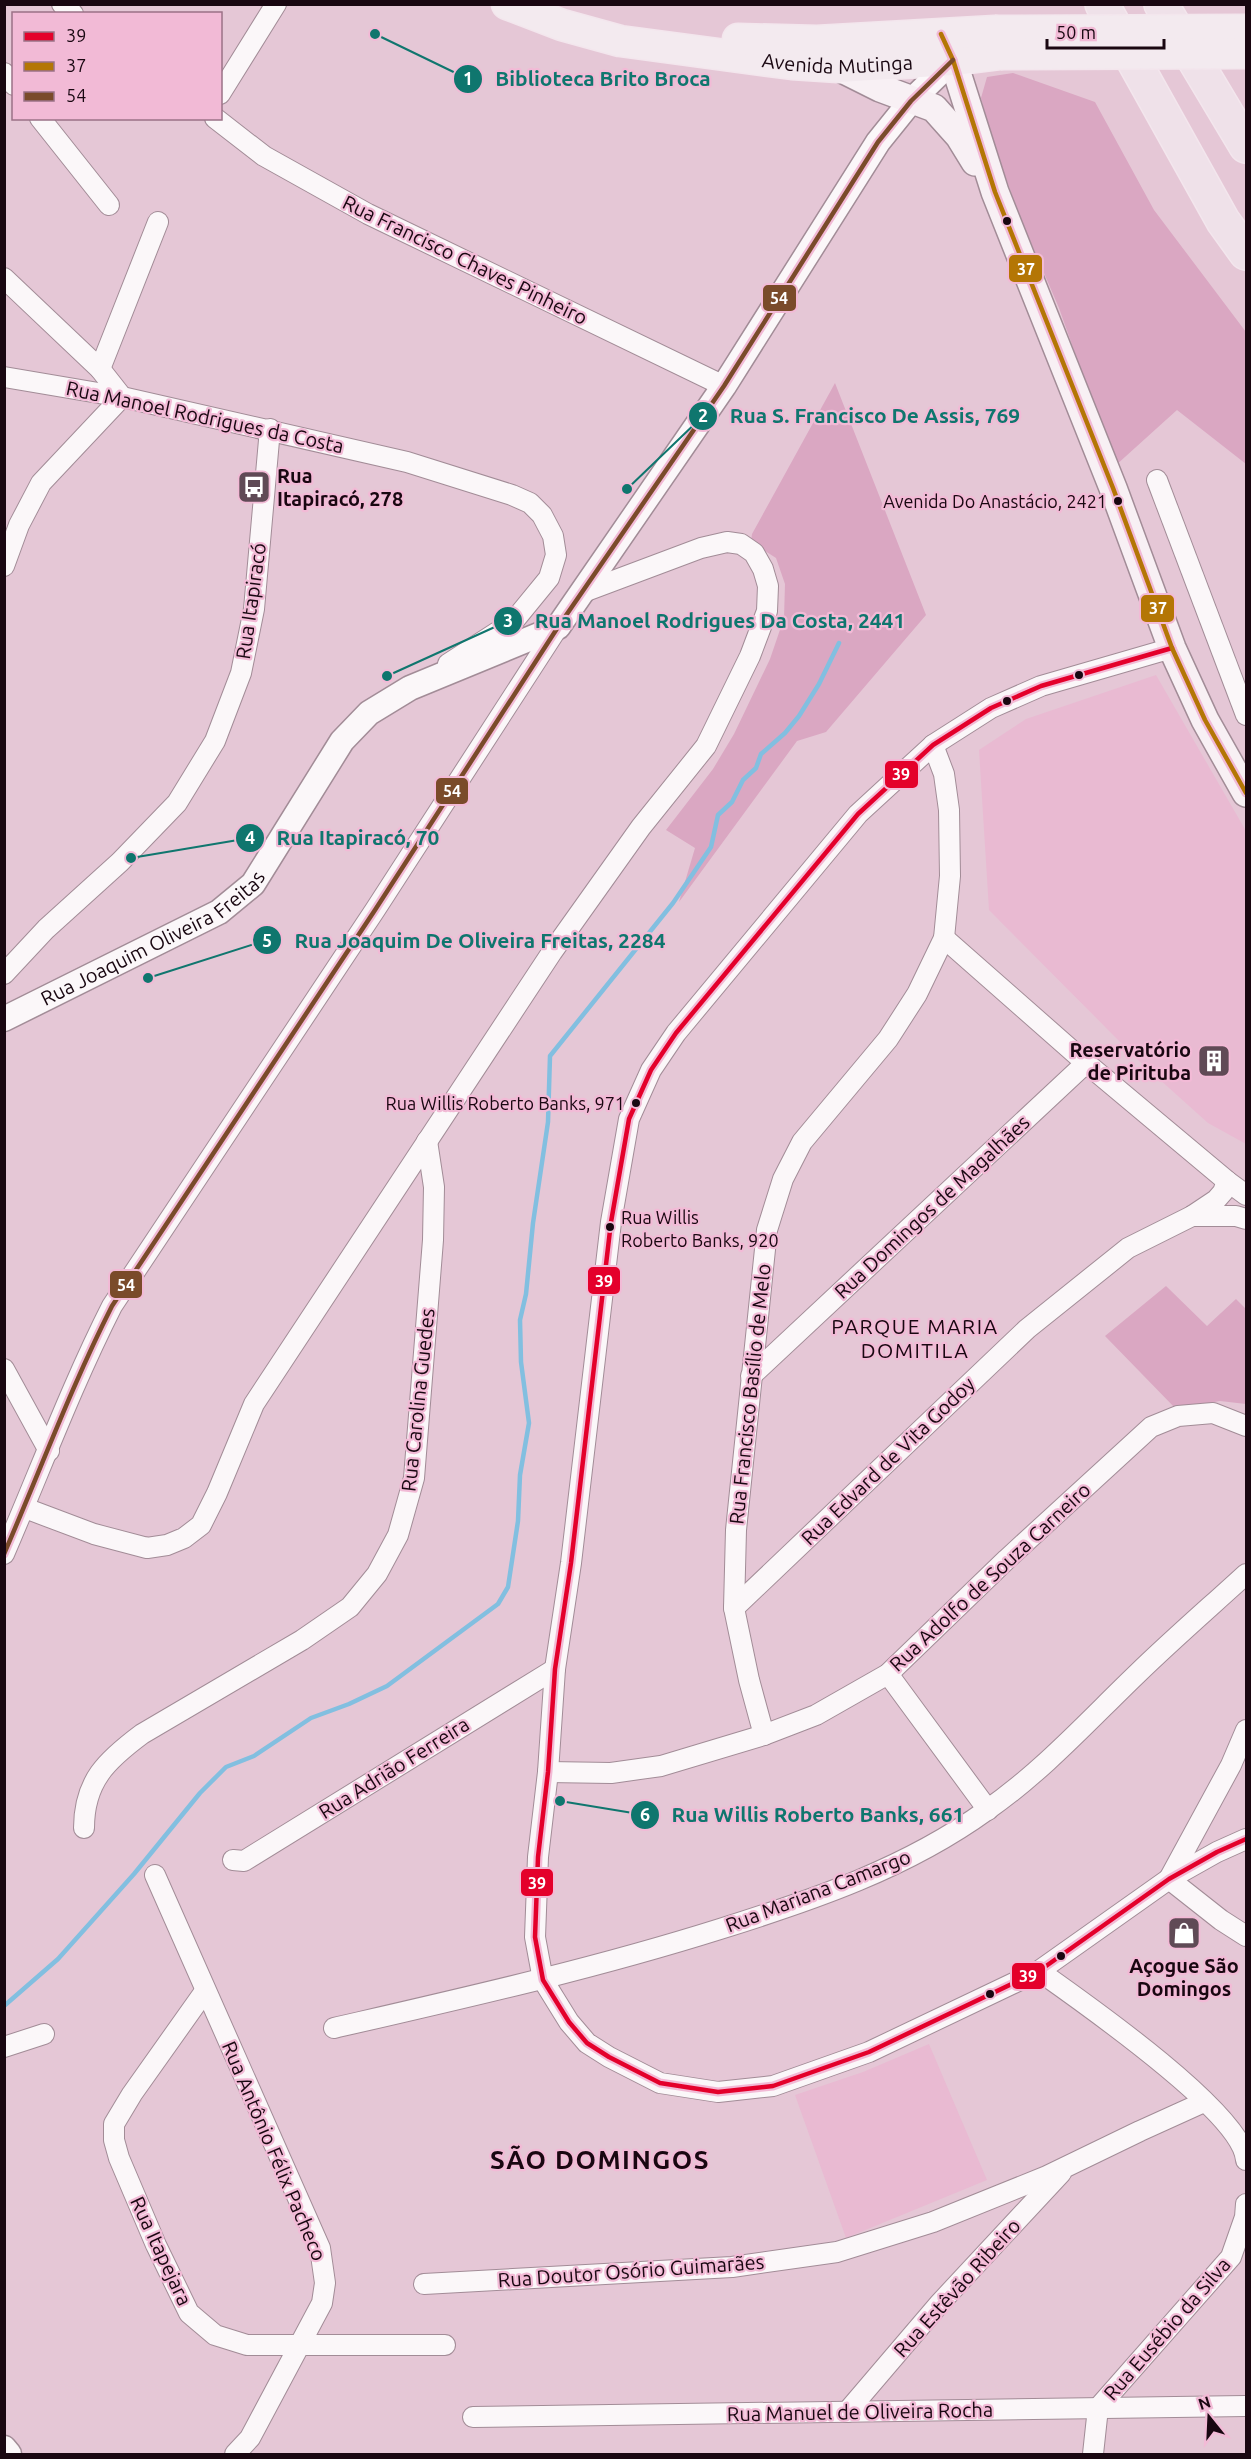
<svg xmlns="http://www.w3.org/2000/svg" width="1251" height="2459" viewBox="0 0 1251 2459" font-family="Ubuntu,sans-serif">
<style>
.built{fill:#e9bad2}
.green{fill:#daa7c2}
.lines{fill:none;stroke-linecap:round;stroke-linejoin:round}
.stream{stroke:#82bfe0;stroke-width:4.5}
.minor-casing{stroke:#a28c97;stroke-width:22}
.tertiary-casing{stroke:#a28c97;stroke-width:27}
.secondary-casing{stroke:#a28c97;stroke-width:30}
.primary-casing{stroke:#f3e6ed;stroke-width:33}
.motorway-casing{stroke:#f3e6ed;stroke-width:36}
.minor{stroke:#fbf7f9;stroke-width:20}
.tertiary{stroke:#fbf7f9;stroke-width:24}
.secondary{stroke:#f8f0f4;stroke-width:27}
.primary{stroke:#f3eaef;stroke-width:30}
.motorway{stroke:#efe1e9;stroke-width:33}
.primary-bridge-casing{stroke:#f3e6ed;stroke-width:33;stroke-linecap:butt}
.primary-bridge{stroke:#f3eaef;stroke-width:30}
.bus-1-casing{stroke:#f2bad6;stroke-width:9}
.bus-2-casing{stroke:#f2bad6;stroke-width:9}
.bus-3-casing{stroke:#f2bad6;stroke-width:9}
.bus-1{stroke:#e4002b;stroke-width:4.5}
.bus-2{stroke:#b47605;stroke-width:4.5}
.bus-3{stroke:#7a4b2a;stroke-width:4.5}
.bus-dot{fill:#190711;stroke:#f2bad6;stroke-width:2}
.labels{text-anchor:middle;stroke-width:4.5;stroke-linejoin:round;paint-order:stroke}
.bus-label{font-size:18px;fill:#190711;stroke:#f2bad6;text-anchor:end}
.street-label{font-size:20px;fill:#190711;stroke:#f2bad6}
.poi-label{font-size:20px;font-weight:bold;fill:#190711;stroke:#f2bad6;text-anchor:start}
.neighbourhood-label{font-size:21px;letter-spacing:1.5px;fill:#190711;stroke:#f2bad6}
.district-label{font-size:26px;font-weight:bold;letter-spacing:1.5px;fill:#190711;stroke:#f2bad6}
.leader{fill:none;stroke:#0f766e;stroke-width:2}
.callout-dot{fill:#0f766e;stroke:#f2bad6;stroke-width:2}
.mark-label{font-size:18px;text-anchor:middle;font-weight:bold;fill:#fff}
.callout-label{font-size:21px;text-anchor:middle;font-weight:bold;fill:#0f766e;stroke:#f2bad6;stroke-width:4.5;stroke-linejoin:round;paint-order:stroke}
.line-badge{stroke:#f2bad6;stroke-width:2}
.badge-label{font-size:16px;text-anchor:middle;font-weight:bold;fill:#fff}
</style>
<rect width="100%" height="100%" fill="#e5c7d6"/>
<!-- built -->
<g class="built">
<path d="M1156 675 1246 831V1144L1208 1123 1138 1060 989 910 979 750 1026 719Z"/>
<path d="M929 2044 987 2180 846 2238 795 2095 863 2072Z"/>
</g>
<!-- green -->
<g class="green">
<path d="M1013 73 1095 102 1154 210 1246 332V464L1177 410 1115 466 1059 308 1020 217 993 142 981 98 987 77Z"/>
<path d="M835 383 926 615 826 732 797 741 679 902 695 848 666 830 713 769 734 734 770 659 784 618 785 584 776 558 751 542 752 534Z"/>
<path d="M1166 1286 1207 1326 1236 1299 1246 1309V1404L1220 1401 1176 1409 1105 1336Z"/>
</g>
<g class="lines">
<!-- stream -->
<path class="stream" d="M4 2006 58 1959 134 1874 200 1793 226 1767 254 1756 311 1718 349 1704 387 1686 498 1604 508 1587 518 1521 520 1475 529 1423 521 1362 520 1320 526 1294 533 1223 548 1122 550 1056 673 903 711 847 718 815 732 802 743 780 756 768 761 754 785 733 799 716 819 684 839 643"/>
<!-- minor casing -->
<g class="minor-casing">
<g id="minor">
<path d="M62 4 73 14"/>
<path d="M4 73 14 85"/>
<path d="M220 94 276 4"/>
<path d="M40 118 109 205"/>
<path d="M215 118 264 156 368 214 724 386"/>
<path d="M4 278 100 369 122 397 41 483 19 525 4 566"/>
<path d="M100 369 158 222"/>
<path d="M4 377 122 397 407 462 512 495 530 503 542 515 553 536 556 555 549 578 513 622 448 664"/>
<path d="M1157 480 1246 715"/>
<path d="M1172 648 1041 686 991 708 933 745 858 814 676 1033 651 1070 629 1119 611 1222 571 1563 555 1669 548 1772 538 1857 535 1937 543 1980 569 2022 587 2043 609 2057 660 2083 718 2092 773 2086 869 2052 1039 1971 1169 1879 1217 1852 1246 1839"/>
<path d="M944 938 1086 1063 1227 1181 1246 1195"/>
<path d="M4 974 46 929 120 862 177 803 215 741 241 673 254 609 270 429"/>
<path d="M1192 1216H1236L1246 1219"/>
<path d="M4 1369 49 1451"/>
<path d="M751 1376 1086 1063"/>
<path d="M25 1508 94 1534 147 1548 167 1545 184 1538 201 1525 217 1493 254 1404 552 952 641 827 706 746 750 656 767 611 768 586 763 569 754 553 741 544 727 542 701 548 581 593"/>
<path d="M4 1554C40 1471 71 1387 112 1306L375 910 558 627"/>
<path d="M734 1608 1027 1329 1128 1248 1192 1216 1216 1200 1223 1192 1227 1181"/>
<path d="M888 1674 988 1810"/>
<path d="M764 1735 749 1680 734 1608 736 1530 767 1230 783 1179 802 1142 888 1039 917 994 944 938 950 876 949 810 944 774 933 745"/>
<path d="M548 1772 611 1773 661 1766 764 1735 816 1715 888 1674 1007 1559 1151 1427 1178 1416 1213 1413 1246 1426"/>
<path d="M84 1828C84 1781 107 1760 142 1734L302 1640 350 1607 377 1574 398 1535 414 1478 433 1240 434 1187 427 1141"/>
<path d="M233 1860 244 1861 555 1669"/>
<path d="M155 1875 320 2248 325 2283 322 2303 250 2438 235 2454"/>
<path d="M1169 1879 1231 1765 1246 1730"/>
<path d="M1169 1879 1221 1920 1246 1936"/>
<path d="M1039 1971C1080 2000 1242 2113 1246 2160"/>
<path d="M205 1991 132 2094 114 2124V2140L119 2158 156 2245 189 2313 215 2335 247 2345H445"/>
<path d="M334 2028C464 1998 593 1969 720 1929 813 1900 907 1868 987 1810 1043 1771 1089 1720 1138 1673 1173 1639 1210 1607 1246 1574"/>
<path d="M4 2047 44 2034"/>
<path d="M424 2284 732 2267 837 2252 933 2222 1047 2176 1140 2131 1204 2102"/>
<path d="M847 2412 940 2303 1061 2173"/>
<path d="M473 2417 1246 2406"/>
<path d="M1093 2454 1098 2408 1231 2257 1245 2217 1246 2204"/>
</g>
</g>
<!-- tertiary casing -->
<g class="tertiary-casing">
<g id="tertiary">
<path id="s1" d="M4 1019 219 912 253 884 342 741 369 713 410 688 558 627 724 386 878 142 911 101 953 60"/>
<path d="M4 2448 9 2454"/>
</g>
</g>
<!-- secondary casing -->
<g class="secondary-casing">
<g id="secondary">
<path d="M944 41 953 60 995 192 1113 488 1172 648 1205 720 1246 793"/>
<path d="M838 67 880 88 934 108 959 136 975 162"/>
</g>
</g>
<!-- primary casing -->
<g class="primary-casing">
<g id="primary">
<path id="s2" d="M507 4 562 25 620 41 792 64 838 67 953 60 1001 54"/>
<path d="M738 39 817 41 995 31"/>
</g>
</g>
<!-- motorway casing -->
<g class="motorway-casing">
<g id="motorway">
<path d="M1102 4 1223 221 1246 253"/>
<path d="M1161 4 1246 146"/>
</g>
</g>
<!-- minor -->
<use href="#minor" class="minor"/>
<!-- tertiary -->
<use href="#tertiary" class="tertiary"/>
<!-- secondary -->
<use href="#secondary" class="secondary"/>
<!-- primary -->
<use href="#primary" class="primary"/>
<!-- motorway -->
<use href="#motorway" class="motorway"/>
<!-- primary-bridge casing -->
<g class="primary-bridge-casing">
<g id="primary-bridge">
<path d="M995 31 1246 30"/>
<path d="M1001 54 1246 53"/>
</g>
</g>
<!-- primary-bridge -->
<use href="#primary-bridge" class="primary-bridge"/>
<!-- bus-1 casing -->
<g class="bus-1-casing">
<path id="bus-1" d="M1172 648 1041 686 991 708 933 745 858 814 676 1033 651 1070 629 1119 611 1222 571 1563 555 1669 548 1772 538 1857 535 1937 543 1980 569 2022 587 2043 609 2057 660 2083 718 2092 773 2086 869 2052 1039 1971 1169 1879 1217 1852 1246 1839"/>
</g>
<!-- bus-2 casing -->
<g class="bus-2-casing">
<path id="bus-2" d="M941 34 953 60 995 192 1113 488 1172 648 1205 720 1246 793"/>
</g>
<!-- bus-3 casing -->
<g class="bus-3-casing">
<path id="bus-3" d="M4 1554C40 1471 71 1387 112 1306L375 910 558 627 724 386 878 142 911 101 953 60"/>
</g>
<!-- bus-1 -->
<use href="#bus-1" class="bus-1"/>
<!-- bus-2 -->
<use href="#bus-2" class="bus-2"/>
<!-- bus-3 -->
<use href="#bus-3" class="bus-3"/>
</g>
<!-- icons -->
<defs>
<g id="bus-square" transform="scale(1.725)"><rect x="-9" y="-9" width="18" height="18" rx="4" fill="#604a56" stroke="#f2bad6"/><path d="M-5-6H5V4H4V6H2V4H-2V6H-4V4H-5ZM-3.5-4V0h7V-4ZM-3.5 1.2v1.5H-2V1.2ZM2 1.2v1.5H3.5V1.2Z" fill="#fff"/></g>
<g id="building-square" transform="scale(1.725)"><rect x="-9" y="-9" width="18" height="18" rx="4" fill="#604a56" stroke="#f2bad6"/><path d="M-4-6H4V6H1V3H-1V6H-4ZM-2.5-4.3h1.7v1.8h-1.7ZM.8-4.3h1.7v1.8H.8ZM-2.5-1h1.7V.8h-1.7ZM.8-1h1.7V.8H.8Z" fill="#fff"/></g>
<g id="shop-square" transform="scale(1.725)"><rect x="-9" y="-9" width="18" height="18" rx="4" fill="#604a56" stroke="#f2bad6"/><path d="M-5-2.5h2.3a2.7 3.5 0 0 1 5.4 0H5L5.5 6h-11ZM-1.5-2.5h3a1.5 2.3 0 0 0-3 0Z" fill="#fff"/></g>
</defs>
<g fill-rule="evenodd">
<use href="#bus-square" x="254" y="487"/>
<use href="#building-square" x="1214" y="1061"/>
<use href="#shop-square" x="1184" y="1933"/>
</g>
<!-- markers -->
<g class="bus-dot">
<circle cx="1007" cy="221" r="5"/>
<circle cx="1118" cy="501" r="5"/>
<circle cx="1079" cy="675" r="5"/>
<circle cx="1007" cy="701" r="5"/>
<circle cx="636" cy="1103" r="5"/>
<circle cx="610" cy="1227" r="5"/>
<circle cx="1061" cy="1956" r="5"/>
<circle cx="990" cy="1994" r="5"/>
</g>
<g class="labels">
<!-- bus labels -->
<g class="bus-label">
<text x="1107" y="508">Avenida Do Anastácio, 2421</text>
<text x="625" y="1110">Rua Willis Roberto Banks, 971</text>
<text x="621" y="1224" text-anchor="start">Rua Willis<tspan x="621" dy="23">Roberto Banks, 920</tspan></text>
</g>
<!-- street labels -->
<g class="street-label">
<text dy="7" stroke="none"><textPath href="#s2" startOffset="338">Avenida Mutinga</textPath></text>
<text transform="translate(465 260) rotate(26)" y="7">Rua Francisco Chaves Pinheiro</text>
<text transform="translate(205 417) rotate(12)" y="7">Rua Manoel Rodrigues da Costa</text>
<text transform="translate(251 601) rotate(-82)" y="7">Rua Itapiracó</text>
<text dy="7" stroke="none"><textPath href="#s1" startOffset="170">Rua Joaquim Oliveira Freitas</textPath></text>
<text transform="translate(932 1207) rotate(-43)" y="7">Rua Domingos de Magalhães</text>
<text transform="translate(750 1394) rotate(-84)" y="7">Rua Francisco Basílio de Melo</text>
<text transform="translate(418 1400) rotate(-84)" y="7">Rua Carolina Guedes</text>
<text transform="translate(888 1461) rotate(-44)" y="7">Rua Edvard de Vita Godoy</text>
<text transform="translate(990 1577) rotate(-43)" y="7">Rua Adolfo de Souza Carneiro</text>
<text transform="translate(394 1768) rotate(-32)" y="7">Rua Adrião Ferreira</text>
<text transform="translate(818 1891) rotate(-21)" y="7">Rua Mariana Camargo</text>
<text transform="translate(274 2151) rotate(67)" y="7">Rua Antônio Félix Pacheco</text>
<text transform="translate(161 2251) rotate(65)" y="7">Rua Itapejara</text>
<text transform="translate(631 2271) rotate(-4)" y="7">Rua Doutor Osório Guimarães</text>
<text transform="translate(957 2288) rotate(-48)" y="7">Rua Estêvão Ribeiro</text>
<text transform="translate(1167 2329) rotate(-49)" y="7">Rua Eusébio da Silva</text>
<text transform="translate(860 2412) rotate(-1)" y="7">Rua Manuel de Oliveira Rocha</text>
</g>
<!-- poi labels -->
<g class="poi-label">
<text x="277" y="483">Rua<tspan x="277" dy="23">Itapiracó, 278</tspan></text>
<text x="1191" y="1057" text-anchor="end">Reservatório<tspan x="1191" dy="23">de Pirituba</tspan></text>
<text x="1184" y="1973" text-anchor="middle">Açogue São<tspan x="1184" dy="23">Domingos</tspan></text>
</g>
<!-- neighbourhood labels -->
<g class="neighbourhood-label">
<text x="915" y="1334">PARQUE MARIA<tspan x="915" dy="24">DOMITILA</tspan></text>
</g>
<!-- district labels -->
<g class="district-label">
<text x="600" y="2169">SÃO DOMINGOS</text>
</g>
</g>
<!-- callouts -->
<path class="leader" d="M375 34L468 79M627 489L703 416M387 676L508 621M131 858L250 838M148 978L267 940M560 1801L645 1815"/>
<g class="callout-dot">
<circle cx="375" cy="34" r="6"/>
<circle cx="627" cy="489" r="6"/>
<circle cx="387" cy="676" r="6"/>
<circle cx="131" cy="858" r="6"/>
<circle cx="148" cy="978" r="6"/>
<circle cx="560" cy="1801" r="6"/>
<circle cx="468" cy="79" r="15"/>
<circle cx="703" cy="416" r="15"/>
<circle cx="508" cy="621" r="15"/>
<circle cx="250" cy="838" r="15"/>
<circle cx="267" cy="940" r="15"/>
<circle cx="645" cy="1815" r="15"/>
</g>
<g class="mark-label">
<text x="468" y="85">1</text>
<text x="703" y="422">2</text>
<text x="508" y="627">3</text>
<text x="250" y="844">4</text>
<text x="267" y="947">5</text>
<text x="645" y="1821">6</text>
</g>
<g class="callout-label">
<text x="603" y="86">Biblioteca Brito Broca</text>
<text x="875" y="423">Rua S. Francisco De Assis, 769</text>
<text x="720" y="628">Rua Manoel Rodrigues Da Costa, 2441</text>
<text x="358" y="845">Rua Itapiracó, 70</text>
<text x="480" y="948">Rua Joaquim De Oliveira Freitas, 2284</text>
<text x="818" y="1822">Rua Willis Roberto Banks, 661</text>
</g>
<g class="line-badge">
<rect x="1008" y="254" width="35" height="29" rx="6" fill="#b47605"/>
<rect x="762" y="284" width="35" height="28" rx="6" fill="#7a4b2a"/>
<rect x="1140" y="594" width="35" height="29" rx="6" fill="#b47605"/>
<rect x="884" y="760" width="35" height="29" rx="6" fill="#e4002b"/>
<rect x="435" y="777" width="34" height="28" rx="6" fill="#7a4b2a"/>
<rect x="587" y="1266" width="34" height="29" rx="6" fill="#e4002b"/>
<rect x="109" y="1270" width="34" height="29" rx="6" fill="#7a4b2a"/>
<rect x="520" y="1868" width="34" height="29" rx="6" fill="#e4002b"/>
<rect x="1011" y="1962" width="35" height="28" rx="6" fill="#e4002b"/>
</g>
<g class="badge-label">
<text x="1026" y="275">37</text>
<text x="779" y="304">54</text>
<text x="1158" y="614">37</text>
<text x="901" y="780">39</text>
<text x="452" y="797">54</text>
<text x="604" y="1287">39</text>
<text x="126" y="1291">54</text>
<text x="537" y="1889">39</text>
<text x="1028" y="1982">39</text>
</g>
<!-- border -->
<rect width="1251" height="2459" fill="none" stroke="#190711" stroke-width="12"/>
<!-- legend -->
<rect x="12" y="12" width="210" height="108" fill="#f2bad6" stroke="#9b7287" stroke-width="1.5"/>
<rect x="24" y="32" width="30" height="9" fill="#e4002b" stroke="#9b7287" stroke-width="1.5"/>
<text x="66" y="42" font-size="18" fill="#190711">39</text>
<rect x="24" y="62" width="30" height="9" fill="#b47605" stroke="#9b7287" stroke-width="1.5"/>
<text x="66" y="72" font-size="18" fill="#190711">37</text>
<rect x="24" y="92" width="30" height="9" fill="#7a4b2a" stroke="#9b7287" stroke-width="1.5"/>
<text x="66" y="102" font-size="18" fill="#190711">54</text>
<!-- north arrow -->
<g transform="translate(1209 2417) rotate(342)" stroke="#f2bad6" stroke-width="4.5" paint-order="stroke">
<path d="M0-4.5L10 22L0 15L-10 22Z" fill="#190711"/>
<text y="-9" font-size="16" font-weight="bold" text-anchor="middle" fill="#190711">N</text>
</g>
<!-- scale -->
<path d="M1047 39v9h117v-9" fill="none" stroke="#190711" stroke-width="3"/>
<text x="1056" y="39" font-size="18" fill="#190711" stroke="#f2bad6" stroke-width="4.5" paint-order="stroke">50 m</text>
</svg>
